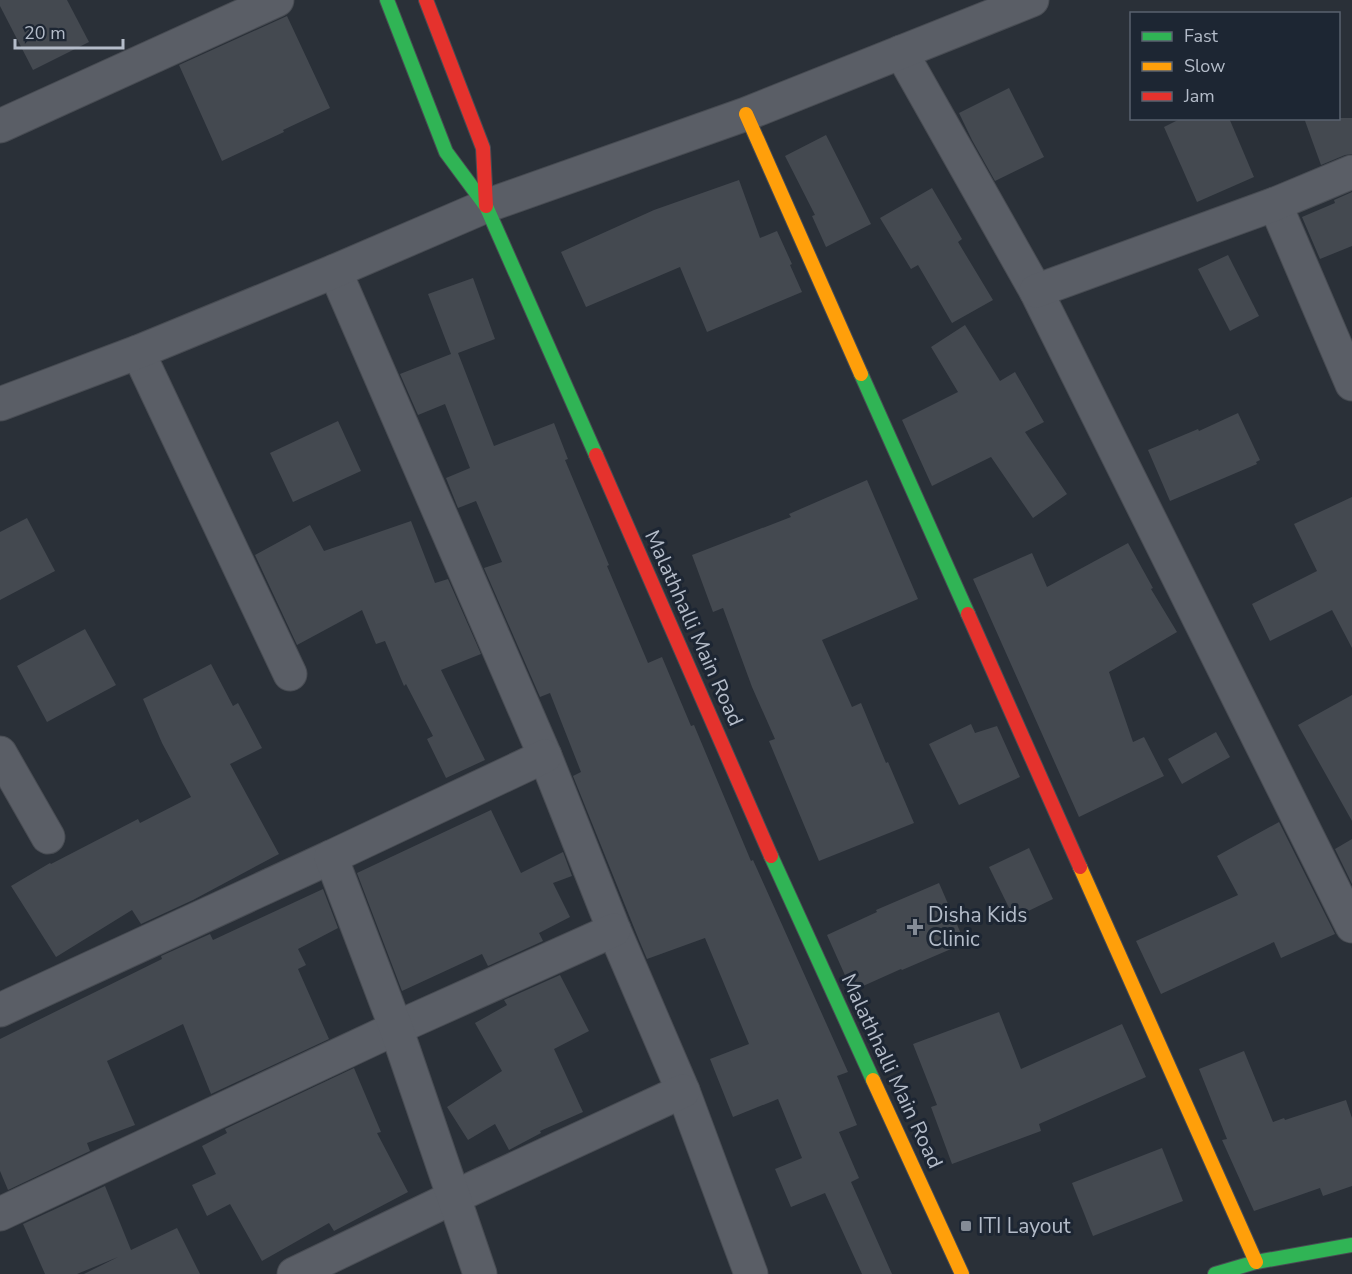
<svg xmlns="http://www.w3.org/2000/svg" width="1352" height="1274" viewBox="0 0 1352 1274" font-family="'Nunito Sans',sans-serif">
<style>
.building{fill:#444950}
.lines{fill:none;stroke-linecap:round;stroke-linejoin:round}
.street-casing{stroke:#484c53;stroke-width:35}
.fast-casing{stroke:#484c53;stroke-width:16}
.slow-casing{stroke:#484c53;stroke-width:16}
.jam-casing{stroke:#484c53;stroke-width:16}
.street{stroke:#5a5e66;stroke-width:33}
.fast{stroke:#30b455;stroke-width:14}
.slow{stroke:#ff9f0a;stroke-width:14}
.jam{stroke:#e5322d;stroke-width:14}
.poi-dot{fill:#848b96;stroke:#1d2633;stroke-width:2}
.labels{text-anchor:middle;stroke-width:6;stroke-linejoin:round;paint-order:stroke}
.street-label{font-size:21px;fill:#b4bcc9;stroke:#1d2633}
.poi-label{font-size:21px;fill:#b4bcc9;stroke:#1d2633;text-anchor:start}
</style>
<rect width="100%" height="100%" fill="#2a3038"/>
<!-- building -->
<g class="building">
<path d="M0 0H67L89 42 33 70 0 6Z"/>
<path d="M287 16 330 108 283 130 284 132 222 161 179 65Z"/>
<path d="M1009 88 1044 157 995 181 972 140 959 113Z"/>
<path d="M1182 118H1229L1254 177 1197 202 1164 127Z"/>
<path d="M1304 118H1352V154L1345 155 1321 165Z"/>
<path d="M826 135 871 224 826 247 812 216 815 215 785 156Z"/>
<path d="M739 180 760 238 777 231 792 264 790 265 802 292 707 332 680 267 586 307 561 252 654 210Z"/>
<path d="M932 188 962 239 958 242 993 300 952 323 918 265 911 269 880 218Z"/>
<path d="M1352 192V246L1320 259 1302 217 1335 203 1334 200Z"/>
<path d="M1228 255 1259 316 1230 331 1198 269Z"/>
<path d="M473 278 495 339 458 353 494 446 554 423 568 459 565 460 609 565 607 566 648 663 662 657 691 726 694 725 751 861 753 860 848 1072 837 1076 857 1125 839 1132 859 1178 851 1182 892 1274H862L825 1193 791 1207 775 1169 802 1158 778 1099 733 1117 710 1059 749 1044 705 938 647 959 639 940 573 776 581 772 550 693 540 697 484 568 502 562 476 501 458 508 446 478 470 468 445 404 418 415 400 374 451 354 428 294Z"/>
<path d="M965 325 1000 381 1015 372 1044 422 1025 432 1067 494 1033 518 991 457 932 486 902 420 958 392 931 347Z"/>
<path d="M1238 413 1260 460 1256 462 1257 464 1170 501 1148 450 1198 429 1199 431Z"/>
<path d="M338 421 361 471 293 502 270 453Z"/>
<path d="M867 480 918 599 822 640 852 707 861 703 886 763 888 762 914 823 819 861 769 741 775 739 752 687 723 608 713 612 692 555 791 517 789 514Z"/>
<path d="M1352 497V648L1332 610 1270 641 1252 604 1317 571 1294 524Z"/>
<path d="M27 518 55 571 0 600V532Z"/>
<path d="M411 521 435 583 448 579 481 654 441 670 485 760 446 778 427 739 433 736 406 684 404 686 385 641 376 644 362 610 297 645 255 555 310 525 324 551Z"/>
<path d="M1128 543 1153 588 1151 589 1177 632 1109 672 1133 742 1144 737 1164 776 1079 817 973 579 1032 553 1047 587Z"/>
<path d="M85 629 116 685 47 722 17 666Z"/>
<path d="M211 664 233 706 238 703 262 748 230 764 279 854 193 900 141 924 132 910 56 957 11 886 50 863 51 864 138 819 140 823 191 797 162 743 143 699Z"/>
<path d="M1352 695V821L1298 725Z"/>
<path d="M971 724 975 733 997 726 1020 777 959 805 929 744Z"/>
<path d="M1216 732 1230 757 1182 784 1168 759Z"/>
<path d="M491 810 521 873 563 852 572 876 553 883 570 917 539 933 543 941 488 966 482 954 402 991 357 873Z"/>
<path d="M1279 822 1335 934 1281 958 1274 942 1161 994 1136 941 1238 895 1217 856Z"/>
<path d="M1352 839V884L1335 849Z"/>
<path d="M1029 848 1053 899 1014 918 989 867Z"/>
<path d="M939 883 965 943 902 970 901 969 852 991 827 935 877 912 876 910Z"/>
<path d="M323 889 338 928 298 949 306 965 298 969 329 1039 211 1094 183 1024 107 1061 135 1125 87 1143 90 1151 8 1190 0 1171V1039L162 959 161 956 210 934 213 940Z"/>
<path d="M560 975 589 1031 554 1049 583 1112 540 1131 541 1133 509 1150 495 1124 468 1140 447 1107 502 1071 475 1023 507 1005 504 1000Z"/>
<path d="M999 1012 1021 1069 1122 1024 1146 1077 1039 1124 1041 1131 952 1164 931 1107 937 1105 913 1044Z"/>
<path d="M1244 1051 1273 1122 1284 1118 1285 1120 1346 1100 1352 1118V1186L1323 1196 1320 1188 1254 1211 1222 1140 1227 1139 1199 1069Z"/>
<path d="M354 1068 381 1132 377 1133 408 1192 334 1231 329 1223 262 1261 230 1204 207 1216 192 1185 216 1174 202 1146 227 1133 225 1129Z"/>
<path d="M1162 1148 1183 1201 1093 1236 1072 1183Z"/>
<path d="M105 1186 131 1250 177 1228 200 1274H84L118 1257 77 1274H45L23 1224Z"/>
</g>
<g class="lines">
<!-- street casing -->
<g class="street-casing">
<g id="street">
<path d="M901 52 1036 291 1352 926"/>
<path d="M0 126 277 0"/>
<path d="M1275 204 1352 384"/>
<path d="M335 271 545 756 614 930 683 1091 751 1274"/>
<path d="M1036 291 1275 204 1352 172"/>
<path d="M138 352 290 674"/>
<path d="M0 404 138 352 335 271 486 206 746 114 1032 0"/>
<path d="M0 753 48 837"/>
<path d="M0 1010 331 857"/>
<path d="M0 1214 396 1028 614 930"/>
<path d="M294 1274 454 1197 683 1091"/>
<path d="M480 1274 396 1028 331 857 545 756"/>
</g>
</g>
<!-- fast casing -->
<g class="fast-casing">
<g id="fast">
<path d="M387 0 446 152 486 206 596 455"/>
<path d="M861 374 968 614"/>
<path d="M771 856 873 1080"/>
<path d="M1215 1274 1256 1262 1352 1245"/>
</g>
</g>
<!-- slow casing -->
<g class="slow-casing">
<g id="slow">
<path d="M746 114 861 374"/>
<path d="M1080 867 1256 1262"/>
<path d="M873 1080 962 1274"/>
</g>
</g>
<!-- jam casing -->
<g class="jam-casing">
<g id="jam">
<path d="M426 0 483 148 486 206"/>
<path d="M596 455 771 856"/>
<path d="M968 614 1080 867"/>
</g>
</g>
<!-- street -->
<use href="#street" class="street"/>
<!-- fast -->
<use href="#fast" class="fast"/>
<!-- slow -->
<use href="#slow" class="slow"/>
<!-- jam -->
<use href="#jam" class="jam"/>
</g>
<!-- markers -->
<g class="poi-dot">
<path d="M912 918h6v6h6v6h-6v6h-6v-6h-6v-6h6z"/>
<rect x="960" y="1220" width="12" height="12" rx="3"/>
</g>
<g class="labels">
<!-- street labels -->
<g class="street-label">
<text transform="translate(694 628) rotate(66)" y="7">Malathhalli Main Road</text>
<text transform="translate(892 1071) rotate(65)" y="7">Malathhalli Main Road</text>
</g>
<!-- poi labels -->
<g class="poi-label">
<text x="928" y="922">Disha Kids<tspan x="928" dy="24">Clinic</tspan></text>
<text x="978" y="1233">ITI Layout</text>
</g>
</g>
<!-- legend -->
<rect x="1130" y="12" width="210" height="108" fill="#1d2633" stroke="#59626f" stroke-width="1.5"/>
<rect x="1142" y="32" width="30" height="9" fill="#30b455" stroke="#59626f" stroke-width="1.5"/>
<text x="1184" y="42" font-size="18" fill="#b4bcc9">Fast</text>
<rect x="1142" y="62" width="30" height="9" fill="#ff9f0a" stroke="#59626f" stroke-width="1.5"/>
<text x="1184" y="72" font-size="18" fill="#b4bcc9">Slow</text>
<rect x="1142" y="92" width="30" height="9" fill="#e5322d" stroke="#59626f" stroke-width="1.5"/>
<text x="1184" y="102" font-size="18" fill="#b4bcc9">Jam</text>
<!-- scale -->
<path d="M15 39v9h108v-9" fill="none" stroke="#b4bcc9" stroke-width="3"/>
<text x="24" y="39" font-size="18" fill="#b4bcc9" stroke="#1d2633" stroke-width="4.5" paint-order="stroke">20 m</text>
</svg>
